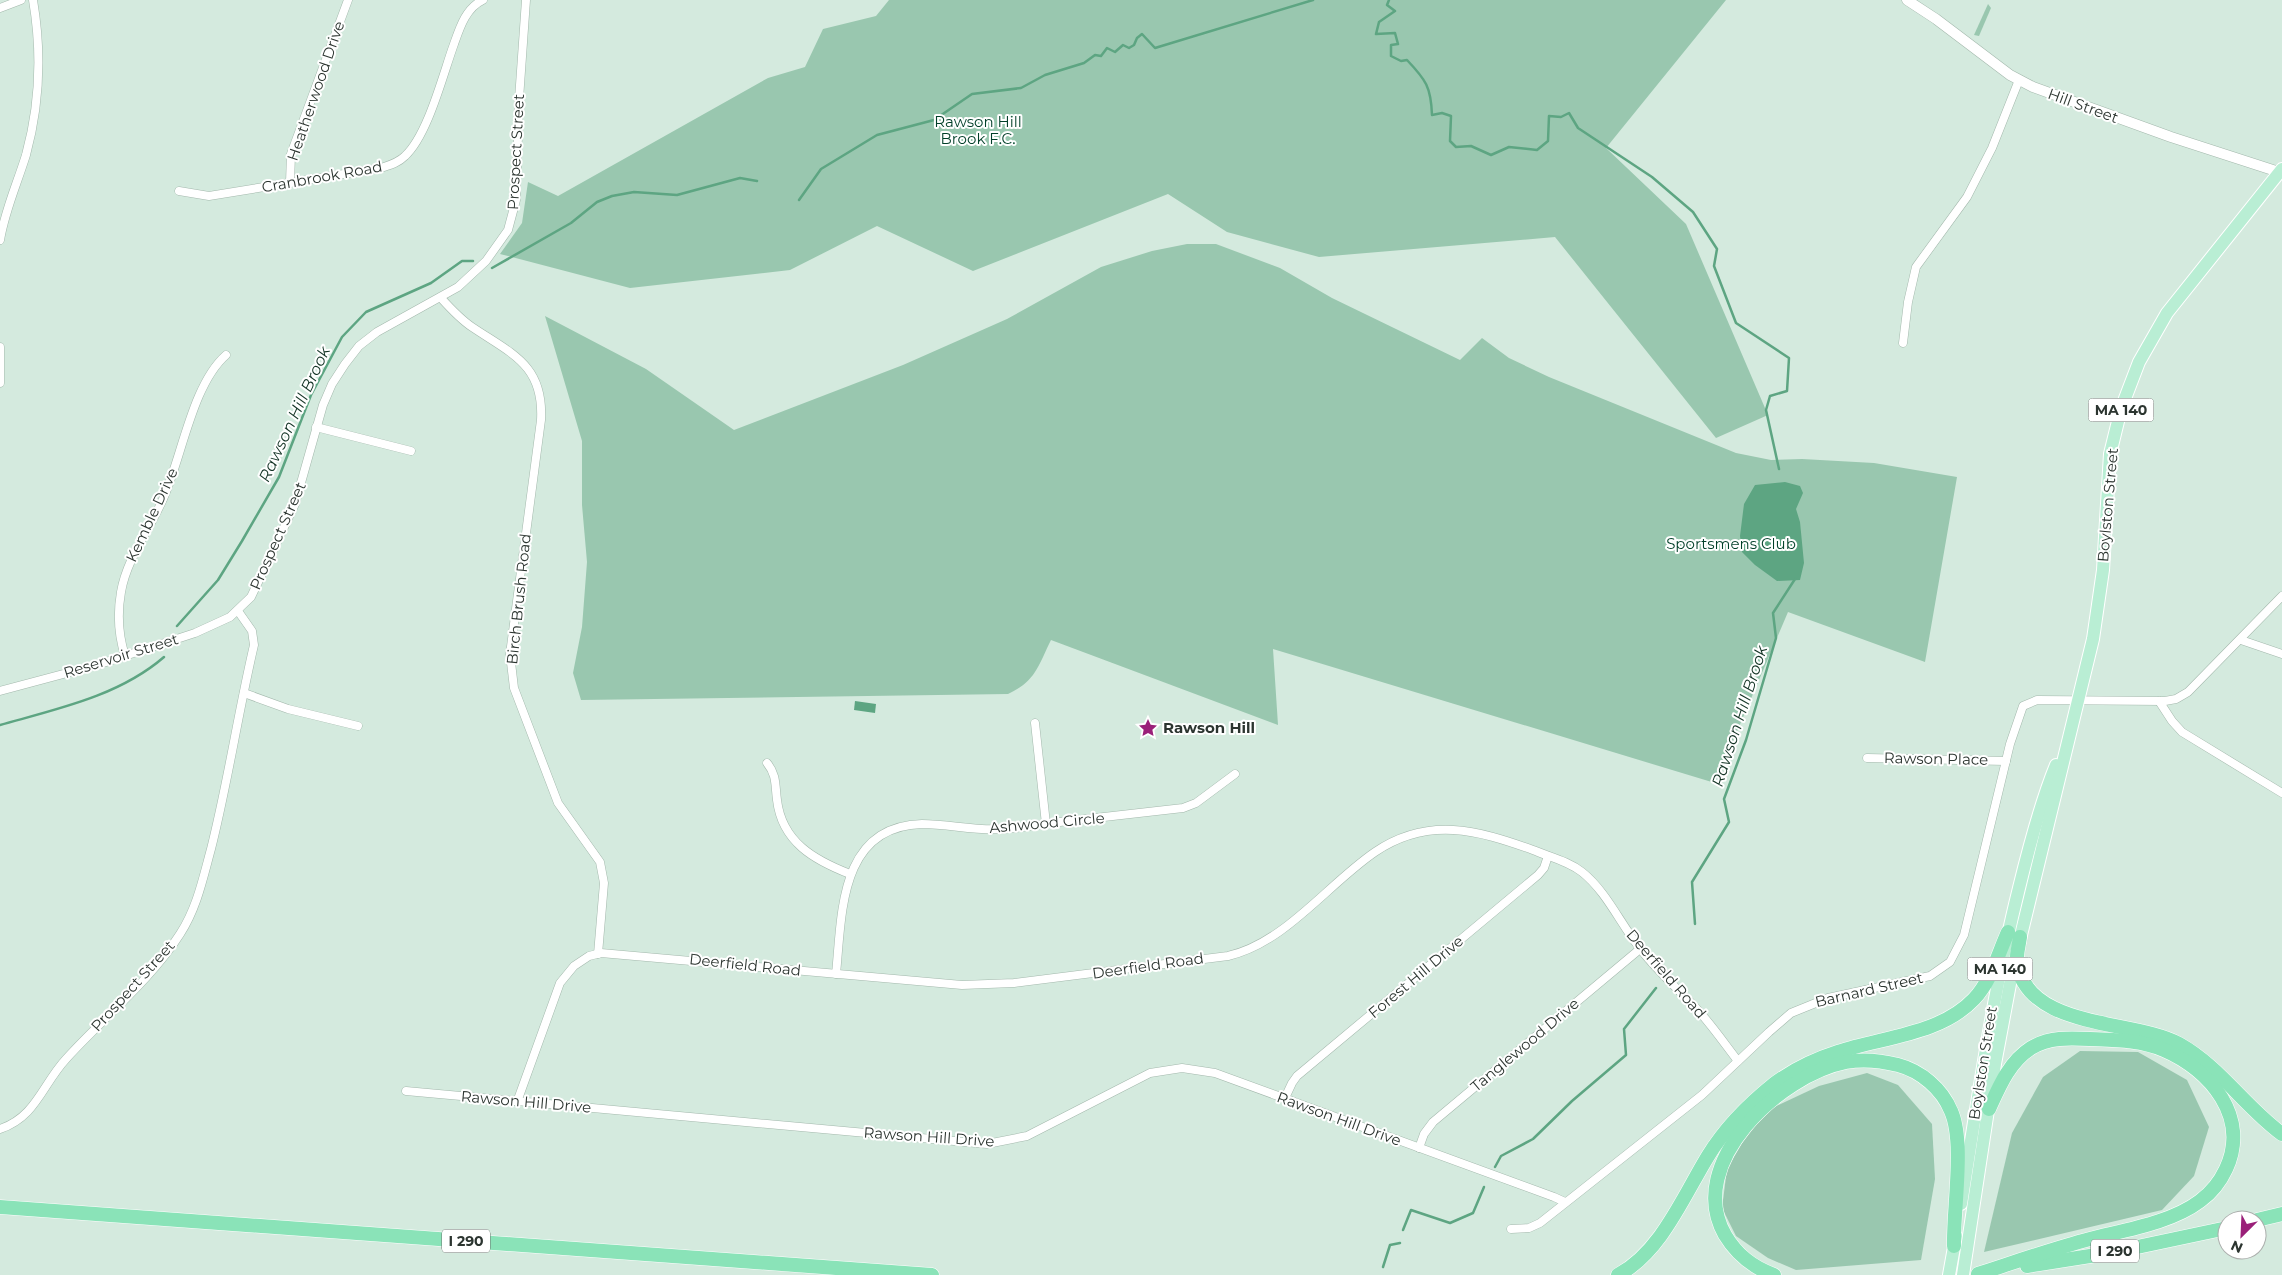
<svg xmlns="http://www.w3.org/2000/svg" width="2282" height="1275" viewBox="0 0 2282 1275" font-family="Montserrat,sans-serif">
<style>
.green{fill:#99c7af}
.water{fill:#5da582}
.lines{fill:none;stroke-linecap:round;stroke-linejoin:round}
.stream{stroke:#5da582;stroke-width:2.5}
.minor-casing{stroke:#a3b8ac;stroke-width:9}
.tertiary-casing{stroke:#a3b8ac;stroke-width:11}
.primary-casing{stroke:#fff;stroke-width:14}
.motorway-casing{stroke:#fff;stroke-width:15}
.minor{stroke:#fff;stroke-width:8}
.tertiary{stroke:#fff;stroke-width:10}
.primary{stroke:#b9eed4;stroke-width:12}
.motorway{stroke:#8ae3b8;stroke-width:14}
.labels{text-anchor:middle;stroke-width:4;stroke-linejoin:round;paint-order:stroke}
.shield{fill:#fff;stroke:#6b726e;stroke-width:1}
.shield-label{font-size:14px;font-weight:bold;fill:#2c3530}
.street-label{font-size:15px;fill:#2c3530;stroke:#fff}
.park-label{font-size:15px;fill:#003f28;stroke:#fff}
.poi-label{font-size:15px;font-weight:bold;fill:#2c3530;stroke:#fff;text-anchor:start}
.water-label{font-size:16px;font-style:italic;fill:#123324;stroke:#fff}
</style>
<rect width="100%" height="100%" fill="#d4eade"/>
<!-- green -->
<g class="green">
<path d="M889 0H1726L1606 148 1686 224 1768 415 1716 438 1555 237 1319 257 1227 232 1168 194 973 271 877 226 790 270 630 288 500 254 522 223 528 182 558 196 768 78 805 67 823 29 876 16Z"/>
<path d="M1988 4 1991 8 1979 36 1974 35Z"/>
<path d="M1187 244H1216L1280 268 1332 298 1460 360 1482 338 1509 358 1549 377 1736 453 1771 460 1802 459 1874 463 1957 477 1925 662 1788 612 1715 783 1273 649 1278 725 1051 640C1038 666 1036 681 1008 694L581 700 573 673 582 627 587 562 582 505V441L545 316 646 369 734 430 903 365 1007 319 1101 267 1152 251Z"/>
<path d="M2080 1051 2138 1052 2187 1080 2209 1127 2194 1176 2162 1210 1984 1252 2012 1133 2043 1077Z"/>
<path d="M1867 1073 1898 1085 1932 1124 1935 1179 1921 1260 1796 1270 1768 1258 1736 1236 1722 1208 1727 1169 1748 1133 1774 1107 1819 1086Z"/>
</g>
<!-- water -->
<g class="water">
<path d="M1785 482 1800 486 1803 493 1796 509 1800 522 1804 563 1800 580 1777 581 1755 565 1742 552 1740 536 1744 504 1755 485Z"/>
<path d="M855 701 876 704 875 713 854 710Z"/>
</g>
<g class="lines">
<!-- stream -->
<g class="stream">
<path d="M1389 0 1387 5 1395 11 1379 22 1376 34 1395 33 1398 44 1391 45V56L1401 61 1407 60C1426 80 1431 87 1432 115L1442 113 1451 116 1450 141 1456 147 1471 146 1491 155 1509 147 1537 150 1548 141 1549 116 1561 117 1569 113 1578 128 1652 177 1693 212 1717 249 1714 266 1736 323 1789 358 1787 391 1770 396 1766 410 1779 469"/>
<path d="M799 200 821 169 877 135 934 120 972 94 1021 88 1045 75 1084 63 1095 55 1101 56 1107 48 1115 52 1123 45 1129 48 1134 45 1137 38 1142 34 1155 48 1313 0"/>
<path d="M492 268 571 223 597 202 612 196 634 192 677 195 740 178 757 181"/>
<path d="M177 626 218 580 242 541 279 477 311 395 342 337 366 312 431 283 462 261H473"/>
<path d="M0 725C57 709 119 696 164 657"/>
<path d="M1695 924 1692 882 1729 822 1724 799 1746 740 1776 638 1773 613 1795 579"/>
<path d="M1495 1167 1501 1156 1533 1139 1572 1101 1626 1055 1624 1029 1656 988"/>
<path d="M1403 1230 1411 1210 1450 1223 1473 1213 1484 1187"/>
<path d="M1383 1267 1390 1245 1400 1243"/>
</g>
<!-- minor casing -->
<g class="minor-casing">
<g id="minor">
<path d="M0 8 21 0"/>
<path d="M290 183 291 154 348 0"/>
<path d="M179 191 209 196 381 168C390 165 398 163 405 156 428 135 443 74 454 44 460 27 466 8 483 0"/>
<path d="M0 240C5 210 17 184 26 155 40 104 42 53 33 0"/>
<path d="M441 298C451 309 460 319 472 327 512 354 544 365 541 420L510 654 514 688 558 803 600 862 604 883 598 954"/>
<path d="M1903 343 1908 302 1916 267 1967 197 1992 148 2019 80"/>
<path d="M0 347V383"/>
<path d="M316 427 411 451"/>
<path d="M2241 640 2282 654"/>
<path d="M125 656C118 634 117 615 121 592 127 558 149 531 163 499 182 457 192 385 226 355"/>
<path d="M0 691 97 665 195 633 230 617 251 597 295 504 323 405 332 384 345 364 359 346 377 332 458 287 486 261 508 230 516 200 519 99 526 0"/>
<path d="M244 693 288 709 358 726"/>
<path d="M2159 701 2172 721 2182 732 2282 793"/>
<path d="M1035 723 1046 824"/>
<path d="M1867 758 2006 761"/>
<path d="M767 763C777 775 775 786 777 800 782 842 814 860 850 874"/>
<path d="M836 974C842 914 839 826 922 824 949 824 975 831 1002 829 1018 829 1035 825 1051 823 1095 818 1139 813 1183 808L1196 803 1235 774"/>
<path d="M406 1091 987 1144 1027 1136 1150 1073 1182 1068 1215 1073 1554 1197 1565 1202"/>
<path d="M1285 1098 1292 1083 1297 1076 1538 875 1544 868 1548 856"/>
<path d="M517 1102 560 983 574 966 589 956 601 953 962 985 1014 983 1228 956C1285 943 1328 884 1375 852 1428 816 1478 830 1533 850 1550 857 1568 861 1582 872 1606 891 1620 923 1639 947 1655 969 1677 988 1696 1008 1711 1024 1724 1043 1738 1061"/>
<path d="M0 1129C36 1117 42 1085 66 1059 103 1018 150 981 180 934 197 908 203 878 211 849 228 782 238 713 254 645L252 631 238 611"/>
<path d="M1419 1148 1424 1134 1433 1122 1640 949"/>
<path d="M1511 1229 1529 1228 1540 1223 1702 1095 1769 1032 1791 1013 1828 998 1930 976 1950 962 1964 935 2010 744 2023 706 2037 700 2165 701 2176 699 2188 692 2282 596"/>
</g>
</g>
<!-- tertiary casing -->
<g class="tertiary-casing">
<path id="tertiary" d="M1907 0 1936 19 2010 75 2033 87 2171 137 2279 172"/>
</g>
<!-- primary casing -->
<g class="primary-casing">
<g id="primary">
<path d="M1961 1204C1978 1098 1993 992 2019 888 2029 847 2040 804 2056 765"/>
<path d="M1949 1275 1956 1236"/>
<path d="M1963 1275 1995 1064 2013 968 2093 639 2103 570 2110 454 2121 409 2139 362 2167 313 2282 169"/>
</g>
</g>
<!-- motorway casing -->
<g class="motorway-casing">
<g id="motorway">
<path d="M2020 937C2019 945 2016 955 2017 963 2028 1030 2133 1019 2179 1044 2220 1067 2245 1107 2282 1134"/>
<path d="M0 1207 932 1275"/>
<path d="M2257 1220 2282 1214"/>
<path d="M2027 1266 2109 1253 2227 1228"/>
<path d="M1978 1274C2015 1262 2052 1249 2090 1239 2125 1230 2171 1223 2200 1201 2211 1193 2220 1182 2226 1169 2250 1118 2211 1070 2164 1050 2141 1040 2115 1040 2090 1039 2069 1038 2049 1037 2031 1048 2009 1062 1999 1087 1989 1109"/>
<path d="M1618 1275C1661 1252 1683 1197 1708 1156 1725 1128 1749 1104 1774 1084 1793 1070 1816 1059 1838 1052 1882 1037 1940 1035 1974 999 1991 981 1998 954 2008 932"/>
<path d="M1774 1275C1752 1267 1737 1255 1725 1235 1684 1163 1780 1075 1846 1062 1862 1059 1882 1061 1898 1065 1921 1071 1942 1089 1951 1111 1965 1142 1953 1209 1954 1246"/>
</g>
</g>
<!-- minor -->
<use href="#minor" class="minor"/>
<!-- tertiary -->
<use href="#tertiary" class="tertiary"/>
<!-- primary -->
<use href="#primary" class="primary"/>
<!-- motorway -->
<use href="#motorway" class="motorway"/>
</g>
<!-- icons -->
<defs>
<g id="sight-bare" transform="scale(1.5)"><path d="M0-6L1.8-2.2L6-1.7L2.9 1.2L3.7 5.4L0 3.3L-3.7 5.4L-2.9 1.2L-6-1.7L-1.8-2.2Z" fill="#9a2079" stroke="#fff" stroke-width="2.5" paint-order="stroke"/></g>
</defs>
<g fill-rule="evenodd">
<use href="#sight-bare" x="1148" y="728"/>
</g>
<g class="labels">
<!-- shield labels -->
<g class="shield">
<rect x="2088.5" y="398.5" width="65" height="23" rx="4"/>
<rect x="1967.5" y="957.5" width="65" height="23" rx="4"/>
<rect x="442" y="1229.5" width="48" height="23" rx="4"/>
<rect x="2091" y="1239.5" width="48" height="23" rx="4"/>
</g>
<g class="shield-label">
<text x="2121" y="415">MA 140</text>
<text x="2000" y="974">MA 140</text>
<text x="466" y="1246">I 290</text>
<text x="2115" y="1256">I 290</text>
</g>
<!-- street labels -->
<g class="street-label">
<text transform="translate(316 91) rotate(-71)" y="5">Heatherwood Drive</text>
<text transform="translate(2083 106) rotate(20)" y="5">Hill Street</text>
<text transform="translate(516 152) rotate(-87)" y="5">Prospect Street</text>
<text transform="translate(322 177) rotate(-10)" y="5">Cranbrook Road</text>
<text transform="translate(2108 505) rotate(-85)" y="5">Boylston Street</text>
<text transform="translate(152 515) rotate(-65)" y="5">Kemble Drive</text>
<text transform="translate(278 536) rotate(-66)" y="5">Prospect Street</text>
<text transform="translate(519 599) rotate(-84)" y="5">Birch Brush Road</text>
<text transform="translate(121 656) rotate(-17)" y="5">Reservoir Street</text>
<text transform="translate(1936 759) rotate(1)" y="5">Rawson Place</text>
<text transform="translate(1047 823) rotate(-5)" y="5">Ashwood Circle</text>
<text transform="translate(745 965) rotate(6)" y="5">Deerfield Road</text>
<text transform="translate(1148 966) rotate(-8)" y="5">Deerfield Road</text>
<text transform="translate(1666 974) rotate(49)" y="5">Deerfield Road</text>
<text transform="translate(1416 977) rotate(-40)" y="5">Forest Hill Drive</text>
<text transform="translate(133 986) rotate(-48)" y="5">Prospect Street</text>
<text transform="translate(1869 990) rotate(-13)" y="5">Barnard Street</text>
<text transform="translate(1525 1045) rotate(-40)" y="5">Tanglewood Drive</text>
<text transform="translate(1983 1063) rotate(-81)" y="5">Boylston Street</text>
<text transform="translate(526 1102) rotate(5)" y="5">Rawson Hill Drive</text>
<text transform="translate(1339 1119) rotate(20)" y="5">Rawson Hill Drive</text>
<text transform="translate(929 1137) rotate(4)" y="5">Rawson Hill Drive</text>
</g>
<!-- park labels -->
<g class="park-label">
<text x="978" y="127">Rawson Hill<tspan x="978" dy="17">Brook F.C.</tspan></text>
<text x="1731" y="549">Sportsmens Club</text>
</g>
<!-- poi labels -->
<g class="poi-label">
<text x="1163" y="733">Rawson Hill</text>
</g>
<!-- water labels -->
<g class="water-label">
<text transform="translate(294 414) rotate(-65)" y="6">Rawson Hill Brook</text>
<text transform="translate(1739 716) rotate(-72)" y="6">Rawson Hill Brook</text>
</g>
</g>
<!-- north arrow -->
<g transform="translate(2242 1235) rotate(204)"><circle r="24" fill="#ffffff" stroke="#abaeac"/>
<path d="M0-4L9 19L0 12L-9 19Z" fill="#9a2079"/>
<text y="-8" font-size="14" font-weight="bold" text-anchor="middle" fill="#2c3530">N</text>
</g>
</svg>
